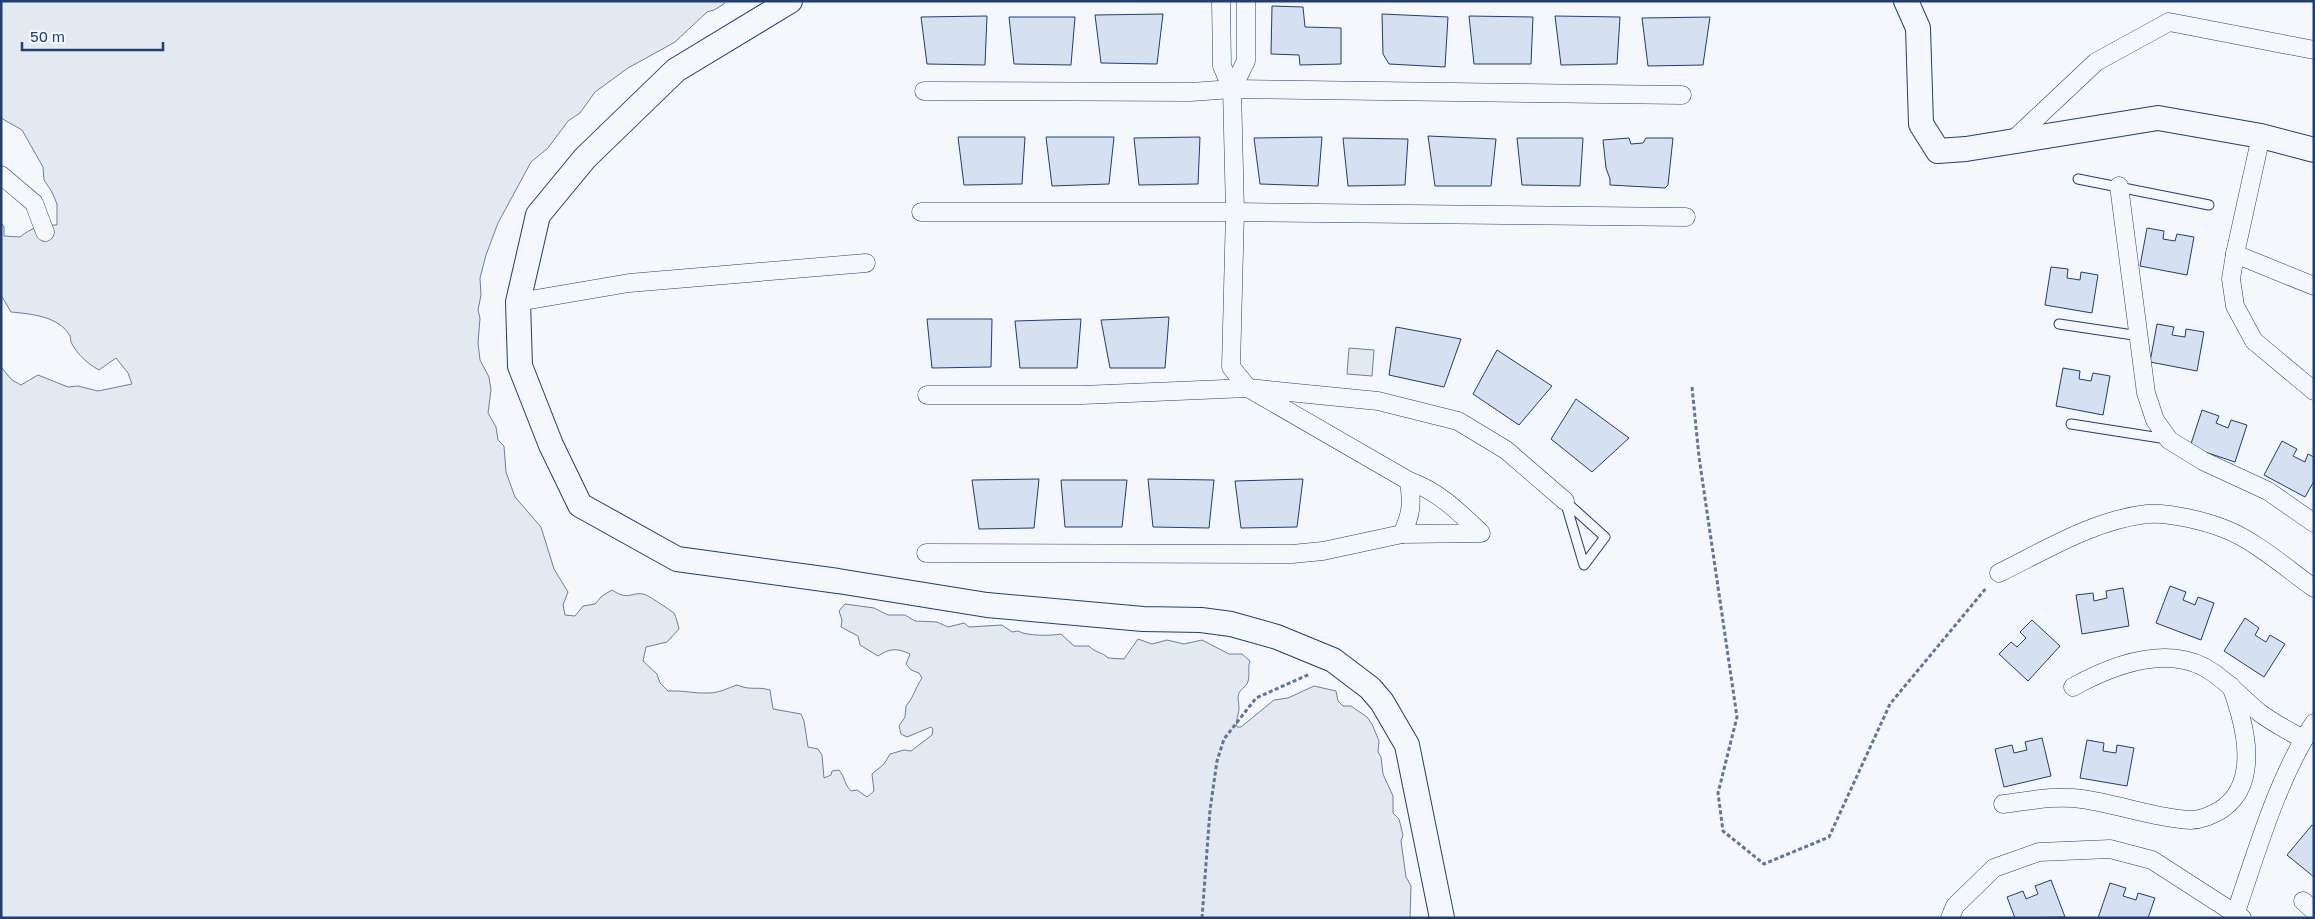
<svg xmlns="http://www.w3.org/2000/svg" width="2315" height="919" viewBox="0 0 2315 919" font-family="'Golos Text',sans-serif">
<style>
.green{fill:#e3e9f0;stroke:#687fa3}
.building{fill:#d5e0f0;stroke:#1d3f73}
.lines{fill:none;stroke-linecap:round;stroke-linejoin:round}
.lane-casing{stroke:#1d3f73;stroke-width:11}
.street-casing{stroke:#1d3f73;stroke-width:19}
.secondary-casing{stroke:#1d3f73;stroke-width:26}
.path{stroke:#5e769c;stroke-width:3;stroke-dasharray:4 2.5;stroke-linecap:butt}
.lane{stroke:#f4f7fb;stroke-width:9}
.street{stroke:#f4f7fb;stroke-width:18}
.secondary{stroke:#f4f7fb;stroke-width:24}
</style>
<rect width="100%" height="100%" fill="#f4f7fb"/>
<!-- green -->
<g class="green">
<path d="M1 1H724V4L714 10 707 12 675 42 628 68 595 92 580 113 568 121 548 148 531 162 498 223 486 255 480 278 481 295 478 310 480 318 478 343 480 360 489 377 491 390 488 413 496 427 498 440 504 446 506 472 515 497 541 527 554 569 568 592 563 605 565 615 575 616 583 606 595 604 602 596 612 590C628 601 631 592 643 594 647 594 671 611 674 613 676 617 678 624 679 629L667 642 646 647 643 661 657 674 660 683 668 691C683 690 695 694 709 693 719 693 728 688 737 685 752 691 756 686 770 690L773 709 801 714 804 721 808 747 818 749 822 755 824 778 831 775 832 771 839 770C845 777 844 784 851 791L857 790 867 797 874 791 872 774 884 764 890 754 904 750 911 751 932 735 933 729 931 727 907 737 901 734 899 726 905 717 906 706C914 697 915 688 922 678L919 673 911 670 906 664 910 654C897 648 890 648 878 656L860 645 858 636 841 627 842 620 839 611 845 604 874 608 888 615H905L915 621 937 622 948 627 964 623 969 627 1002 625 1012 632 1018 631C1026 636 1051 636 1061 634L1074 646H1089C1095 653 1103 652 1108 658L1124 659 1138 639 1152 644 1167 640 1184 644 1202 640 1229 654H1242L1250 661C1247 668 1251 676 1247 684 1245 687 1241 689 1239 693 1237 698 1239 702 1239 708 1239 715 1235 720 1237 727H1241L1274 700 1288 698 1314 686 1336 691 1338 701 1343 706H1351L1367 717 1372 724 1379 741 1378 752 1381 757 1383 774 1393 796V813L1399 819 1403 835 1401 841 1406 877 1411 886 1410 918H1V367L12 380 21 385 38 375 68 387 78 386 98 391 132 384 128 373 116 358 99 370C88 364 78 355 72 344 70 341 71 338 70 336 59 316 31 314 11 312L1 295V222L4 227V236L20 237C32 227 42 225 57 225V204L52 192 44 180 43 167 22 130 1 118Z"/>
<path d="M1349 348 1374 350 1372 376 1347 374Z"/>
</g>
<!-- building -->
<g class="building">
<path d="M1272 6 1303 7 1305 27 1341 28V64L1300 65 1299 55 1271 54Z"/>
<path d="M1163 14 1157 64 1101 63 1095 15Z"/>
<path d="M1382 14 1448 17 1445 67 1389 64 1383 54Z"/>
<path d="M987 16 985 65 927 64 921 17Z"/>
<path d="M1469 16 1533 17 1531 64H1474Z"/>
<path d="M1555 16 1620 17 1617 64 1561 65Z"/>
<path d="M1009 17H1075L1071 65 1014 64Z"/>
<path d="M1710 17 1703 65 1648 66 1642 18Z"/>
<path d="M1428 136 1496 139 1491 186H1435Z"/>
<path d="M958 137H1025L1022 184 964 185Z"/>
<path d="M1046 137H1114L1109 184 1052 186Z"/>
<path d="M1200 137 1198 184 1139 185 1134 138Z"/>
<path d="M1322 137 1318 186 1260 184 1254 138Z"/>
<path d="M1343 138 1408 139 1405 185 1348 186Z"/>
<path d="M1517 138H1583L1580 186 1522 185Z"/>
<path d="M1629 138 1631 144 1643 143 1646 138H1673L1668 185 1665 188 1610 185V179L1606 168 1603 140Z"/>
<path d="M2147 228 2164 231 2163 239 2175 241 2177 234 2194 237 2187 275 2140 266Z"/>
<path d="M2051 267 2068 269 2067 278 2080 280 2081 272 2098 275 2092 313 2045 305Z"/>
<path d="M1169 317 1165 368H1110L1101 320Z"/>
<path d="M927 319H992L991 367 932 368Z"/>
<path d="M1081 319 1077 368H1020L1015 321Z"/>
<path d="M2157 324 2174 327 2172 335 2185 337 2186 329 2204 332 2197 371 2150 362Z"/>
<path d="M1396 327 1461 339 1444 387 1389 375Z"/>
<path d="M1497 350 1552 386 1519 425 1473 394Z"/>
<path d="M2063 368 2080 371 2079 379 2091 381 2093 373 2110 376 2103 415 2056 406Z"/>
<path d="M1576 399 1629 438 1592 472 1551 439Z"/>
<path d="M2202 410 2219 416 2216 423 2228 428 2231 420 2247 425 2235 462 2190 447Z"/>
<path d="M2282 441 2297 449 2293 456 2305 462 2308 454 2314 457V481L2305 497 2264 475Z"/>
<path d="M1039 479 1034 528 979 529 972 480Z"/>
<path d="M1148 479 1214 480 1209 528 1153 527Z"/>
<path d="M1303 479 1297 527 1241 528 1235 481Z"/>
<path d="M1061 480H1127L1122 527H1065Z"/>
<path d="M2170 586 2186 592 2183 600 2195 605 2198 597 2214 603 2201 640 2156 623Z"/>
<path d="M2123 588 2129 626 2082 634 2076 595 2093 593 2094 601 2107 598 2106 591Z"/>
<path d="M2245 618 2259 628 2255 635 2266 642 2270 635 2285 644 2264 677 2224 651Z"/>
<path d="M2032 620 2060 646 2028 681 1999 654 2011 642 2017 647 2026 638 2020 632Z"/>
<path d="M2042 738 2051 776 2004 787 1995 749 2012 745 2014 753 2027 750 2025 742Z"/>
<path d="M2087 740 2104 743 2103 751 2116 753 2117 745 2134 748 2127 786 2080 778Z"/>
<path d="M2312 825 2314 827V877L2287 855Z"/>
<path d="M2051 880 2065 917 2015 918 2007 897 2023 891 2026 899 2038 894 2035 886Z"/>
<path d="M2110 883 2126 888 2123 896 2136 900 2138 893 2155 898 2148 918H2098Z"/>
</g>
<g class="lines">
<!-- lane casing -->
<g class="lane-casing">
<g id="lane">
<path d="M2078 179 2209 205"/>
<path d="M2059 324 2140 336"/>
<path d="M2071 424 2167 439"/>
<path d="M1565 501 1605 537 1584 565Z"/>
</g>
</g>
<!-- street casing -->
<g class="street-casing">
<g id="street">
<path d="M1232 89 1246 61V1"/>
<path d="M924 91 1191 92 1232 89 1682 95"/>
<path d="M2261 136 2235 254 2231 279 2235 306 2254 341 2314 391"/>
<path d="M2011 142 2096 62 2169 22 2314 50"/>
<path d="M1 175 34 203 45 232"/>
<path d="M2119 186 2146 393 2155 420 2169 440 2203 461 2268 491 2314 523"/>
<path d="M921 212H1235L1686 217"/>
<path d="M2235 254 2314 286"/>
<path d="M518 302 629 283 866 263"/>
<path d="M927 395H1082L1248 388 1378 401 1458 421 1506 450 1565 501"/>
<path d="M1402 534C1412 513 1412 503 1409 481"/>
<path d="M926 553 1292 554 1323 551 1402 534 1481 533C1459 512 1438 491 1409 481L1248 388 1231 367 1235 212 1232 89 1222 66 1221 1"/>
<path d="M1999 573C2046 550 2094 520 2147 514 2168 512 2205 521 2225 529 2256 541 2287 569 2314 588"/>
<path d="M2073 687C2111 666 2162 646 2204 667 2226 679 2241 698 2260 713 2273 723 2289 731 2303 739"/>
<path d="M2003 804C2029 801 2055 795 2082 799 2118 804 2154 818 2190 820 2201 820 2209 816 2219 811 2262 785 2245 724 2231 686"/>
<path d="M2303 901 2314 911"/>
<path d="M2236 912C2257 851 2278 777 2314 723"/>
<path d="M1950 918 1955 906 1994 868 2039 852 2110 849 2152 860 2242 918"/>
</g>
</g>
<!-- secondary casing -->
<g class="secondary-casing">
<g id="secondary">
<path d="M790 1 676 70 585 158 538 215 518 302 520 366 551 445 580 505 677 559 838 581 987 605 1143 619 1201 620 1231 624 1277 637 1333 660 1370 688 1382 702 1407 745 1442 918"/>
<path d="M1906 1 1918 28 1921 124 1938 151 1966 149 2158 118 2261 136 2314 150"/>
</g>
</g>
<!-- path -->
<g class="path">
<path d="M1692 387 1699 457 1737 717 1718 793 1723 831 1764 864 1829 837 1890 704 1987 587"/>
<path d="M1202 918 1210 810 1217 761 1224 739 1256 698 1310 674"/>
</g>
<!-- lane -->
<use href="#lane" class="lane"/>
<!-- street -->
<use href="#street" class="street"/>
<!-- secondary -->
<use href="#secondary" class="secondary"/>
</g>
<!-- border -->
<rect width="2315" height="919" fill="none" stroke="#1d3f73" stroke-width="5"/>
<!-- scale -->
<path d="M22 42v8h141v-8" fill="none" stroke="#1d3f73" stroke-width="2.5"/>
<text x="30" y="42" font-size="15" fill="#1d3f73" stroke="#f4f7fb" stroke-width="4" paint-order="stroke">50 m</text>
</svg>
